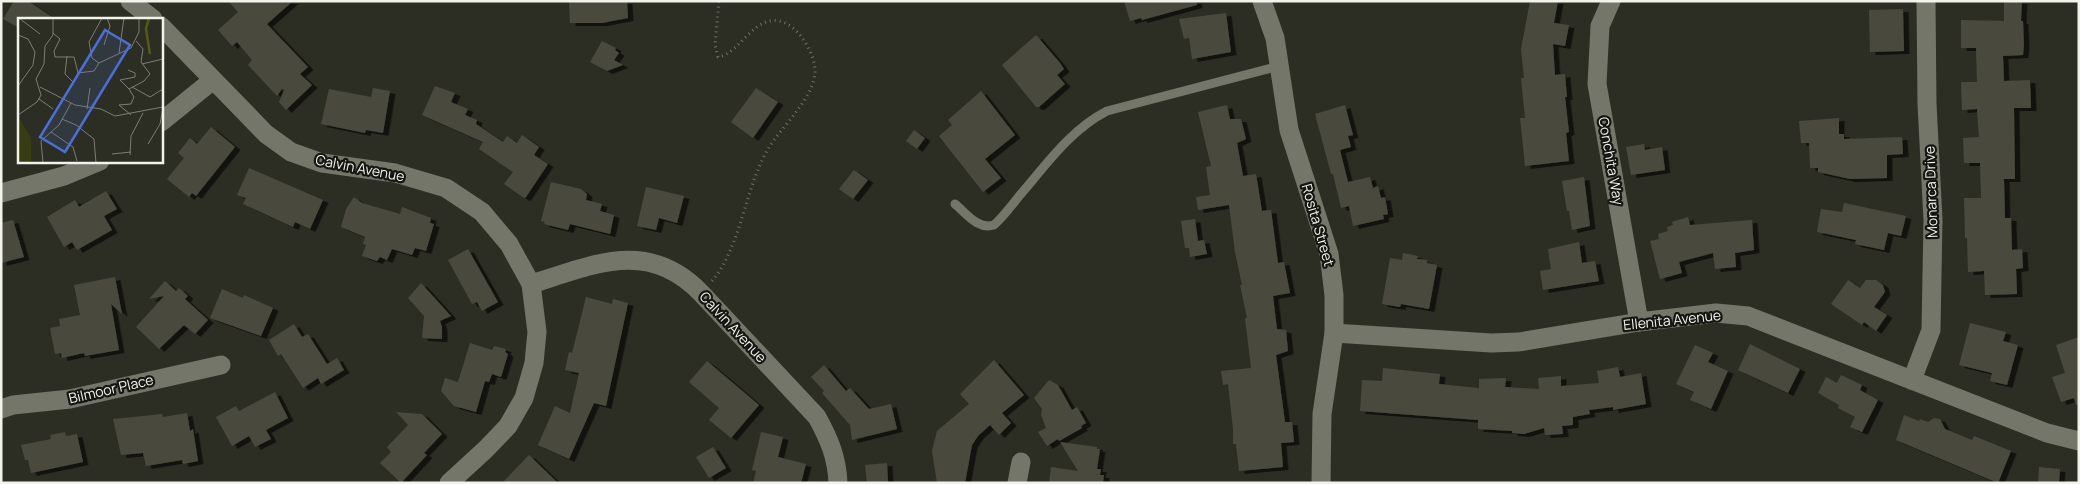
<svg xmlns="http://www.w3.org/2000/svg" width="2080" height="484" viewBox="0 0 2080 484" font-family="Manrope,sans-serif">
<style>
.building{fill:#484a3e;filter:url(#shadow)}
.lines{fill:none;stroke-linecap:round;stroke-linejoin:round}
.path{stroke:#707167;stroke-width:3;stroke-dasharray:1 4;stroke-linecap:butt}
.lane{stroke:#747669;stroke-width:9}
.street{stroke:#747669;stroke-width:19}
.labels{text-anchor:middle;stroke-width:4.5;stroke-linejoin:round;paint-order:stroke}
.street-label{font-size:14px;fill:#f2f3eb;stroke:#151611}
.inset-river{fill:none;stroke:#555a16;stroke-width:2.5}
.inset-road{fill:none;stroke:#7c7d73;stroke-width:1}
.view{fill:#486fdc;fill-opacity:0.15;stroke:#486fdc;stroke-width:2.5}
.inset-edge{fill:none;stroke:#f2f3eb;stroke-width:2.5}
</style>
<defs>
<filter id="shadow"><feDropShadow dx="5.5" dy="3" stdDeviation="0" flood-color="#0009"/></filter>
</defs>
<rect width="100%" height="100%" fill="#2d2e23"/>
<!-- building -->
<g class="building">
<path d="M14 1H28L55 19H19V28L3 19Z"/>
<path d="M228 1H293L267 24 308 67 300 74 312 85 286 110 279 102 284 90 282 89 277 96 248 65 252 60 237 42 232 46 218 30 238 12Z"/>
<path d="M569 1H627L628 18 602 23H570Z"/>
<path d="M1124 1H1196L1197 5 1142 20 1141 18 1130 21Z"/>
<path d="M1530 1H1558L1554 23 1569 25 1565 46 1553 44 1555 75 1565 74 1567 97H1565L1569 132 1566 133 1569 161 1525 166 1520 118H1525L1522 89 1521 78H1524L1521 49Z"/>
<path d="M2004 1H2022L2021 21H2023L2024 45 2023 55 2003 56 2004 81 2030 80 2031 108H2014L2015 179H2004L2005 218H2011L2012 250 2022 249 2023 268 2016 269 2017 294 1985 295 1984 271 1968 272 1967 238H1965L1964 198H1981L1980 163H1964L1963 138 1979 137 1977 109 1962 110 1961 82H1977L1976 48H1961V20L2004 21Z"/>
<path d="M1903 9 1904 51 1870 52 1869 10Z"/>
<path d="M1226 13 1231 52 1192 59 1189 38 1184 39 1179 19Z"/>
<path d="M1035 36H1037L1060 63 1064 69 1057 75 1065 84 1039 107H1036L1002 65Z"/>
<path d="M602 41 616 48 615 50 619 53 614 60 623 65 607 71 590 62Z"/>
<path d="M435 86 455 93 451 102 468 109 465 115 477 120 476 124 503 142 507 136 517 143 522 135 539 147 534 155 548 164 526 197 524 198 504 184 513 172 479 149 483 142 422 115Z"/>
<path d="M373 88 390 91 383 133 366 130 365 133 321 124 329 89 371 97Z"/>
<path d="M756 88 778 102 753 138 731 122Z"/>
<path d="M981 91 1015 135 985 159 1001 178 983 192 939 136 952 125 948 120Z"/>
<path d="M1227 105 1230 119H1241L1246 139 1237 143 1243 176 1256 174 1262 211 1271 210 1278 263 1284 262 1290 293 1273 296 1277 329 1286 330 1288 351 1276 355 1285 422H1292L1294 442 1281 443 1283 467 1239 471 1236 444H1233V429L1228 384 1223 385 1221 371 1251 368 1245 318H1247L1240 285H1242L1235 252 1229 205 1198 210 1196 197 1210 195 1206 167 1211 166 1198 112Z"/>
<path d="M1345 105 1353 135 1348 136 1351 147 1340 150 1348 182 1370 177 1373 188 1378 186 1381 198 1385 197 1388 214 1383 215 1384 219 1353 226 1349 206 1341 208 1333 174H1331L1315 114Z"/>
<path d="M1839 118V134H1844V139L1902 137 1903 154 1887 155V178L1850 179 1818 172V168H1810L1809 143H1801L1799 121Z"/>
<path d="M211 127 235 147 196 196 192 193 189 197 167 179 184 158 178 153 190 138 197 144Z"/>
<path d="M914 130 925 138 917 149 906 141Z"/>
<path d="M1644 144 1645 150 1662 147 1665 170 1631 175 1626 147Z"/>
<path d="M249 168 323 200 310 229 295 222 293 227 243 204 246 198 237 195Z"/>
<path d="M854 170 868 180 853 199 839 189Z"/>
<path d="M1584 177 1590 226 1572 230 1569 211H1567L1562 181Z"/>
<path d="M551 182 581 189 587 194 586 200 602 204 600 211 614 215 610 234 570 224 568 230 544 224 545 222 541 221Z"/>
<path d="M646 187 684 196 677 223 659 218 656 230 637 226Z"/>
<path d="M106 191 117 209 104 216 112 230 77 250 72 242 64 247 47 217 75 200 79 207Z"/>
<path d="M354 197 362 203 400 214 402 207 431 218 430 223 434 224 426 251 415 248 412 255 392 249 387 260 380 257 377 261 362 256 366 245 363 244 365 237 341 227 346 209Z"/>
<path d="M1844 203 1906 216 1901 236 1888 233 1884 250 1855 244 1856 240 1817 232 1821 209 1842 212Z"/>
<path d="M1688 217 1690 225 1752 220 1754 250 1735 253 1736 267 1715 269 1713 253 1679 262 1682 273 1660 279 1650 241 1659 239 1658 234 1668 231 1667 227 1673 225 1672 222Z"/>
<path d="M1195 219 1198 241 1204 240 1207 254 1190 257 1189 248H1185L1181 221Z"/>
<path d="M13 220 24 257 1 263V223Z"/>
<path d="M1579 242 1582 263 1595 261 1599 281 1543 290 1540 271 1551 269 1548 249Z"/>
<path d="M468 249 498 302 482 311 477 302 472 304 448 260Z"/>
<path d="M1403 253 1418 256 1417 259 1427 260V263L1437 265 1429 309 1401 304 1400 307 1382 304 1390 258 1402 260Z"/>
<path d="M115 277 122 314 111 304 119 350 85 356 84 353 62 358 61 353 55 354 50 328 60 326 59 319 80 315 74 285Z"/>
<path d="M1848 280 1860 288 1866 280H1876L1883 285 1885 292 1874 307 1887 315 1876 331 1864 322 1862 325 1831 304Z"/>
<path d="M165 281 176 291 179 288 188 296 185 299 208 320 195 334 184 325 159 349 136 327 164 296 149 299Z"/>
<path d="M421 283 451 316 440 321 442 327V339L422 338 424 316 408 298Z"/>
<path d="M222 289 243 298 244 295 273 308 261 336 210 318Z"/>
<path d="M586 297 612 304 613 299 628 303 606 406 594 403 569 459 538 445 555 406 570 413 579 373 565 370 569 352 572 353Z"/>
<path d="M1970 323 2006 332 2003 341 2018 345 2007 385 1990 381 1992 373 1959 365Z"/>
<path d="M294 324 302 337 308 334 327 364 337 358 344 370 321 384 318 378 303 388 281 354 278 356 269 340Z"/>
<path d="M2079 337V405H2076L2074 398 2061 402 2052 377 2065 373 2056 345Z"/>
<path d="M470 343 492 350 494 346 506 349 505 352 508 354 501 377 492 374 489 382 485 381 476 412 454 406 441 391 445 378 458 382Z"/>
<path d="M1750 344 1800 369 1788 393 1738 370Z"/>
<path d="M1695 345 1713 353 1708 362 1728 371 1711 409 1690 400 1694 392 1676 384Z"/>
<path d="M994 360 1024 395 1002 413 1011 423 999 435 990 425 978 436 972 445 965 483H937L932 451 937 431 969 404 960 394Z"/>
<path d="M707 361 759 405 731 438 709 420 719 408 689 382Z"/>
<path d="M824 365 846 391 850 388 869 409 891 404 897 429 852 440 850 425 822 393 824 391 811 377Z"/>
<path d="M1618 367 1620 377 1641 373 1646 404 1613 410V407L1589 410 1590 414 1573 417V425L1562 426 1563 434 1545 435 1544 428 1524 434 1512 433V431L1478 429V420L1360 411 1362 380 1382 381 1383 368 1440 374 1439 384 1479 388V379L1506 378 1505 387 1539 389 1538 378 1561 376V386L1599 383 1597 371Z"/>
<path d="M1841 375 1862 385 1860 390 1878 400 1862 432 1850 427 1855 417 1838 408 1839 405 1818 393 1826 377 1837 383Z"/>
<path d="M1049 380 1058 385 1072 410 1077 407 1086 423 1081 426 1082 428 1059 441 1058 439 1047 446 1038 432 1046 428 1041 415 1042 409 1034 398Z"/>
<path d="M275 392 288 418 266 430 271 439 255 447 249 436 232 446 216 417 236 406 239 411Z"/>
<path d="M396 412 422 414 442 434 424 453 427 455 401 483 380 463 391 452 387 447 408 425Z"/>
<path d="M187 413 190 431 193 429 198 461 183 464 182 460 146 466 143 453 121 455 113 419 162 414 163 417Z"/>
<path d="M1904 415 1919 421 1920 419 1928 422 1934 418 1940 419 1945 429 1972 440 1974 436 2011 451 1998 483 1896 440Z"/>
<path d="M65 432 66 436 77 434 83 462 31 473 28 460H25L21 445 51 439 50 435Z"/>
<path d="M761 432 783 437 778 457 806 464 801 483H753L756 471 752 470Z"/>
<path d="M1060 442 1097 447V449H1100L1097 469H1101L1100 475H1104L1103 483H1049L1051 467 1078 471Z"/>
<path d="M713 447 726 468 709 478 696 457Z"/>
<path d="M529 455 558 483H502Z"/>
<path d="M887 463 888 483H867L865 465Z"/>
<path d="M2039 467 2060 469 2059 483H2038Z"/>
</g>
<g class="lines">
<!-- path -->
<path class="path" d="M712 281C741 247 745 188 768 149 782 126 813 99 815 73 816 56 801 30 785 23 755 10 742 53 718 57L715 45 719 1"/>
<!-- lane -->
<path class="lane" d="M955 204C967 214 978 230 994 225 1004 216 1012 205 1020 195 1046 165 1070 130 1107 111L1279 66"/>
<!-- street -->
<g class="street">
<path d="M130 1 153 19"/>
<path d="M1262 1 1275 38 1289 130 1329 254 1334 295V333L1322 414 1321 483"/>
<path d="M1611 1 1600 26 1597 84 1639 322"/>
<path d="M161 26 266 134 291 152 322 163 395 173 446 188 482 212 509 244 531 284 537 332 534 363 524 398 508 426 486 449 449 483"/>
<path d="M161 122 213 80"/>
<path d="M1 193 64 176 100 161"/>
<path d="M531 284C593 265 648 238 701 293L817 417C829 439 837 457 838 483"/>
<path d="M1334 333 1491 343 1519 342 1639 322 1716 313 1748 316 2047 433 2079 441"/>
<path d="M1912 380 1931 330 1933 220 1927 104 1926 1"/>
<path d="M1 409 13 405 70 399 221 365"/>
<path d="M1017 483 1021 462"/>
</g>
</g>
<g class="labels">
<!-- street labels -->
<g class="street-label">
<text transform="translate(1611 161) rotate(80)" y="5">Conchita Way</text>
<text transform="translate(360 168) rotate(11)" y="5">Calvin Avenue</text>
<text transform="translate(1931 192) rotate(-92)" y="5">Monarca Drive</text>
<text transform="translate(1318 225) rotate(74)" y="5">Rosita Street</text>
<text transform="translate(1672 320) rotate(-6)" y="5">Ellenita Avenue</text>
<text transform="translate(733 327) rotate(47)" y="5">Calvin Avenue</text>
<text transform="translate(111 389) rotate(-13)" y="5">Bilmoor Place</text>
</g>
</g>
<!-- overview -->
<g transform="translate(18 18)">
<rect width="145" height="145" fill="#2d2e23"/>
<path d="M0 98 13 120V145H0Z" fill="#383c11"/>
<path class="inset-river" d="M131 0 128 11 132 36"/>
<path class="inset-road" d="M1 0 22 16M35 15 42 21 36 33 37 39H56L60 55 76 53 81 45M0 17 10 21 17 34 15 47 0 68M86 27 92 8 89 0M101 35 106 0M49 38 47 56 56 65M81 45 113 30 121 14V0M81 45 74 40 71 24 84 0M124 46 145 41M110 52 117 55V59L102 62 111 71M22 69 57 87 83 91 97 98 145 89M114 69 132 79 145 71M21 81 35 91M69 91 72 70M0 97 19 84 23 77 18 61 26 46 27 28 35 17V0M113 97 101 87 113 86 116 79 111 71 126 63 132 56 123 44 125 31 118 23M44 101 58 107 76 121 78 145M33 114 55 129 59 143M130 126 142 106 145 90M94 136 113 134M112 137 113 118 125 95M25 145 23 123 41 107 53 85"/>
<path class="view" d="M87 12 112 27 47 134 22 119Z"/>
<rect width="145" height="145" class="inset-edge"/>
</g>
<!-- border -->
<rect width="2080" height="484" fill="none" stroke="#f2f3eb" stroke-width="5"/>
</svg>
